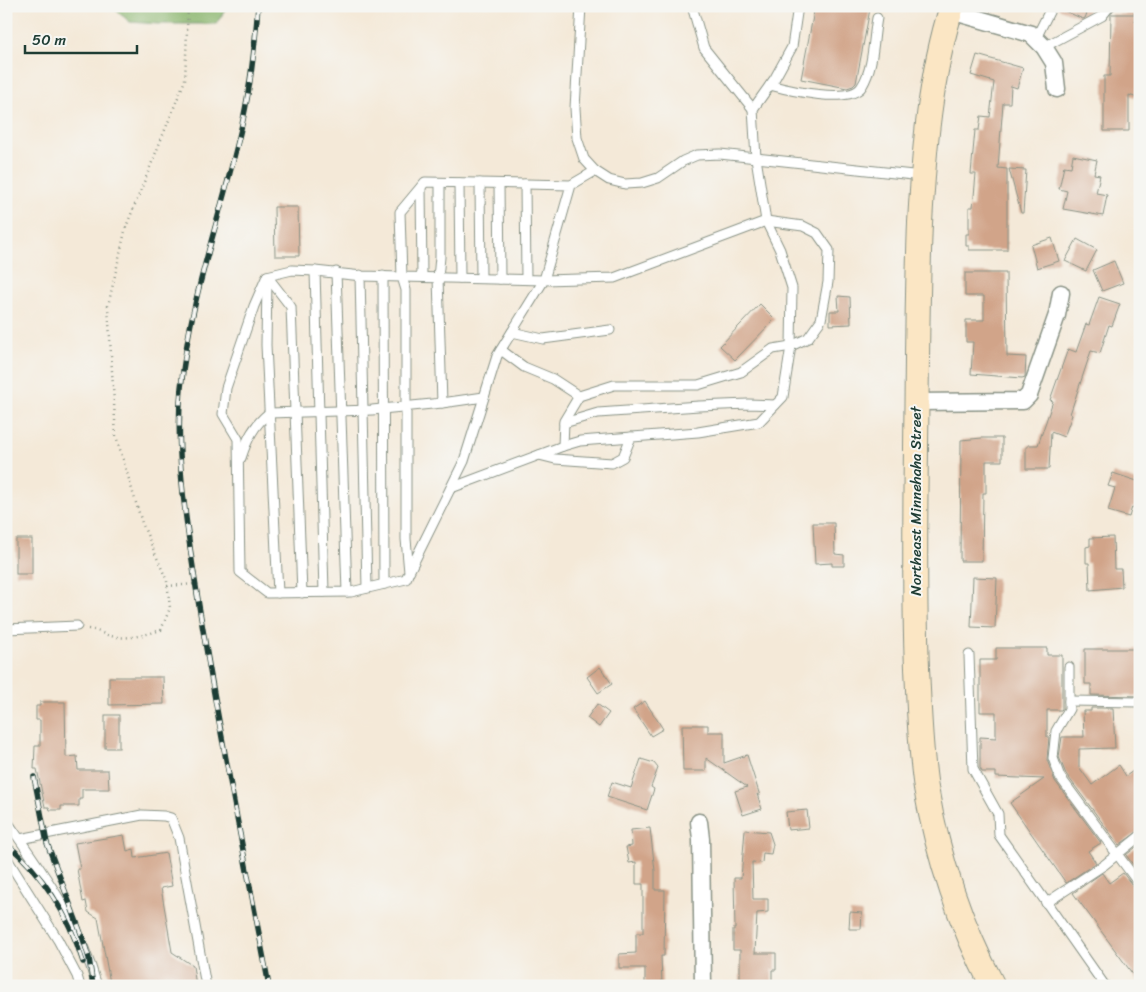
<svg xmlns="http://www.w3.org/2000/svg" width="1146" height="992" viewBox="0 0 1146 992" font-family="Sriracha,sans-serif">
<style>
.forest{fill:#8ab56d;stroke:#547950}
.building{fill:#d1a489}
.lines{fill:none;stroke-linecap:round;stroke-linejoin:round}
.service-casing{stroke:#8a9386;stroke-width:11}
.minor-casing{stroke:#8a9386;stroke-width:19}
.secondary-casing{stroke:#8a9386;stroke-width:26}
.path{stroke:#8a9386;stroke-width:2.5;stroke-dasharray:1 4;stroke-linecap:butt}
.service{stroke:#fff;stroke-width:9}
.minor{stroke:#fff;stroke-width:16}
.secondary{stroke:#fbe6c4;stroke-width:24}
.rail-casing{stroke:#1f3d34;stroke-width:5.5}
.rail{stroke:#f6f6f2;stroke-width:4;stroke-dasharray:11;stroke-linecap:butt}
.labels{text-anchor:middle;stroke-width:4;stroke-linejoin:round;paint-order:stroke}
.street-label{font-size:15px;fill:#1f3d34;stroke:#f6f6f2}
</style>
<rect width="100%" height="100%" fill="#f6f6f2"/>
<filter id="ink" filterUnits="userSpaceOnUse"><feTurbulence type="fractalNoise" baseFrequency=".02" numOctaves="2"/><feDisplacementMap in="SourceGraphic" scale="10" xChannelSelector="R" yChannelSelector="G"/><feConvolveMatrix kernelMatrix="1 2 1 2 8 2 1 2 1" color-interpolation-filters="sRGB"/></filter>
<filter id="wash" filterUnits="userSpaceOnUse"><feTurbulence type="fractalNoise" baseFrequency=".0096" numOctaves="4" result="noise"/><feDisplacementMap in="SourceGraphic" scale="20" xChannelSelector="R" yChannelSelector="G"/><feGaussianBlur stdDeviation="1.12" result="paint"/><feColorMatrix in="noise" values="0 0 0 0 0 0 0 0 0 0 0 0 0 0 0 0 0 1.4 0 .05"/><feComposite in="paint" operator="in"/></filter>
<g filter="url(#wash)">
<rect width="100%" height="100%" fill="#f4e9d8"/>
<!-- forest -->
<path class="forest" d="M111 6H228L216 24H158L130 22Z"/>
<g id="blocks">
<!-- building -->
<g class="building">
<path d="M815 6H856L870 9 856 83 853 86 847 88 801 79Z"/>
<path d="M1058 6H1090L1085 18 1083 19 1058 8Z"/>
<path d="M1111 14H1135V21H1140V99L1129 95V131H1104V76H1110Z"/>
<path d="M977 55 1023 68 1017 88 1011 86 1010 103H1003L998 168 1007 169V250H969V246H966V234H969V207H973L976 174H971L975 130H979L981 116 990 117 994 82 971 75Z"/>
<path d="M1073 155 1097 160 1094 174 1100 175 1096 193 1107 195 1103 216 1063 209 1067 191 1059 189 1064 166 1071 167Z"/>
<path d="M1009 169 1026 170 1023 213H1021Z"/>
<path d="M274 207H298L299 256H275Z"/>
<path d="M1052 238 1059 261 1037 268 1031 245Z"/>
<path d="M1077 239 1097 250 1086 271 1065 261Z"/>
<path d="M1114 261 1123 283 1102 291 1093 270Z"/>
<path d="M965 273H1006L1007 356 1026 357 1025 377 1022 378 971 374 973 342H966V320H984V296H965Z"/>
<path d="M838 296 850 297 851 324 830 325V311H839Z"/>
<path d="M1099 297 1120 304 1112 326 1109 325 1100 353 1091 351 1070 414 1072 415 1064 437 1051 432 1049 469H1026V447H1028V445H1038L1053 401 1050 400 1068 349 1076 352 1086 324 1089 325Z"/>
<path d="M760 304 775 319 735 360 720 346Z"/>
<path d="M982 438H1002V461H986V493H983L982 561H960L961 440Z"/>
<path d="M1113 473 1140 482V494L1135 508 1132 507 1129 517 1108 511 1115 488 1108 486Z"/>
<path d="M813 523H834L835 554 844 555V566H832V563L815 564Z"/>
<path d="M1113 537 1114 569H1121L1122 587 1090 590 1089 563H1086V547L1090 546V538Z"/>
<rect x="16" y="539" width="16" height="35"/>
<path d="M973 577 997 578 995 628 971 627Z"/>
<path d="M996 648H1047V655H1062V709L1061 710H1047V737H1049L1047 760 1055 781 1101 843 1088 851 1096 863 1066 883 1010 803 1044 779 996 777V772H982L980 768V737L996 738V712H980V660H996Z"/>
<path d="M1085 649H1140V696L1091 695V684H1085Z"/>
<path d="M600 667 612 684 598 693 587 677Z"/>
<path d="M109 677H163L164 704 109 705Z"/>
<path d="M645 701 663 729 651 736 633 709Z"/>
<path d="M40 702H65L66 757 77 756 78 770H108L109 789H82V799H79V806H61V810H50L49 807H45L37 769H34L35 746H40V720H36V706H40Z"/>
<path d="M597 704 609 713 599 727 587 718Z"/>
<path d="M1091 708H1113L1115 748 1079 749V767L1092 785 1119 765 1126 776 1140 766V830L1119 845 1066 774 1059 757 1062 737H1084L1083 711H1091Z"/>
<rect x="105" y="715" width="14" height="33"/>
<path d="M682 725H708V732H724V763L747 755 760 796 757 794 762 809 743 815 735 791 747 787 706 758V771H683Z"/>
<path d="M641 759 654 763 658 768 651 787 654 789 647 810 607 797 612 782 631 788Z"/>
<path d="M807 810 809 828 788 830 786 812Z"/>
<path d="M650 828 655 871V890H665L664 956H661L662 986H645V968H619V954L636 953V933H643V884H636V862L629 863 626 847 632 846 631 830Z"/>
<path d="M745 830 769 832 773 844 771 854 763 853 762 863 752 862 753 899H768V912L757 913 755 953H776V970H772V983L757 984V986H740V950H733V929H735L734 878H741Z"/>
<path d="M124 835 127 851 134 849 135 858 166 853 172 886 161 888 172 952 193 966 196 986H113L112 983H110L98 918 88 912 86 901 83 902 77 869H80L75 843Z"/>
<path d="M1140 844V874L1126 855Z"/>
<path d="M1102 873 1109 883 1123 873 1135 889 1140 891V984L1073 893Z"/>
<path d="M850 912 862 913 861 929H849Z"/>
</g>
</g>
</g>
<g filter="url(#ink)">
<use href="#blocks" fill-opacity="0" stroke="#8a9386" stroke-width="1"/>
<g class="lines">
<!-- service casing -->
<g class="service-casing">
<g id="service">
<path d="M581 6 575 108 577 138 584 159 595 171 609 180 625 184 642 183 658 178 683 161 697 155 720 154 922 176"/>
<path d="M692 6 704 48 753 109"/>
<path d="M1036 38 1052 6"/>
<path d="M1044 47 1102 16 1110 6"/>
<path d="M770 85C788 90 851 105 862 86 874 67 873 39 877 18"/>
<path d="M459 183 460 278"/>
<path d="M480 183 481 278"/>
<path d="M499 184 500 279"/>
<path d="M525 184 526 279"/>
<path d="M571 185 544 280 402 277 400 212 425 182 571 185 595 171"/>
<path d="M421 187 422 277"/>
<path d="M315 271 324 592"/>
<path d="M336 272 347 592"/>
<path d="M360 275 367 588"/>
<path d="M267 276 291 307 302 593"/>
<path d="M383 276 384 584"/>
<path d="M267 281 266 345 278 593"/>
<path d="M512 332 543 339 610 330"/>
<path d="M501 350 524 367 553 379 579 396"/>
<path d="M442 403 484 397"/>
<path d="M564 423 598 413 699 406 748 404 775 405"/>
<path d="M563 446 564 421 579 396 614 385H698L741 372 773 349 791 346 808 338 821 320 828 282 829 250 817 233 803 226 766 221"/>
<path d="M539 455 555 459 612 463 623 457 631 437"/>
<path d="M241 458C247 439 254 425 269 413L372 410 442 403 438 278 440 257V183"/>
<path d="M451 488 563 446 580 441 698 432 759 422 783 397 791 346 792 288 780 250 766 221"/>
<path d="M409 572 406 539V290L402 277 362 276 315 271 292 270 267 276 254 306 226 388 223 414 238 439 240 572 267 593 351 592 406 579 409 572 464 461 497 356 544 280 614 278 766 221 756 158 753 109 775 78 792 47 798 6"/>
<path d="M6 629 77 626"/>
<path d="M969 655 973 769 998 814 999 835 1105 986"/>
<path d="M1069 667V709L1056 731 1053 758 1060 777 1140 885"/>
<path d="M1069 701 1140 702"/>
<path d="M6 820C44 874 79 921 97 986"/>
<path d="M20 839 142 815 164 816 171 818 179 838 206 986"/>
<path d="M6 855 9 862 58 940 77 976 80 986"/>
<path d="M1046 903 1104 865 1140 836"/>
</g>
</g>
<!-- minor casing -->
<g class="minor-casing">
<g id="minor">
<path d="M951 11 1031 34 1044 47 1054 63 1057 89"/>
<path d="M916 402 1023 401 1029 395 1057 315 1061 293"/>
<path d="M699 822 701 839 703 986"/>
</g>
</g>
<!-- secondary casing -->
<g class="secondary-casing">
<path id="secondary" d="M952 6C930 76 924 150 920 223 917 298 917 373 916 448 915 522 914 595 917 668 919 708 920 749 926 788 938 857 960 924 993 986"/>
</g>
<!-- path -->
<g class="path">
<path d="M167 586 196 584"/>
<path d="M88 629C98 630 102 634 111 636 129 640 144 635 161 630L170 608 167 581 142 523 116 436 108 306 126 227 185 80 188 6"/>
</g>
<!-- service -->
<use href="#service" class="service"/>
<!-- minor -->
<use href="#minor" class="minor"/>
<!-- secondary -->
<use href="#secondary" class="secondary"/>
<!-- rail casing -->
<g class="rail-casing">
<g id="rail">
<path d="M258 6C255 45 251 83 243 120 223 211 190 295 181 388 175 454 186 522 196 587 217 721 244 853 269 986"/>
<path d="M34 777 47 843 82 936 89 958 93 986"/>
<path d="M6 843C43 874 69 916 83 962"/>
</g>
</g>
<!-- rail -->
<use href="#rail" class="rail"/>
</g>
</g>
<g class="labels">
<!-- street labels -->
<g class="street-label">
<text transform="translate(916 501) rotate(-90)" y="5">Northeast Minnehaha Street</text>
</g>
</g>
<!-- margin -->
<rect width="1146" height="992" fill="none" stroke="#f6f6f2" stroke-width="25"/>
<!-- scale -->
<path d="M25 45v8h112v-8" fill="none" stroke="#1f3d34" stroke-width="2.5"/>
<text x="32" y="45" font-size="15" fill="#1f3d34" stroke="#f6f6f2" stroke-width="4" paint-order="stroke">50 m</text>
</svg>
